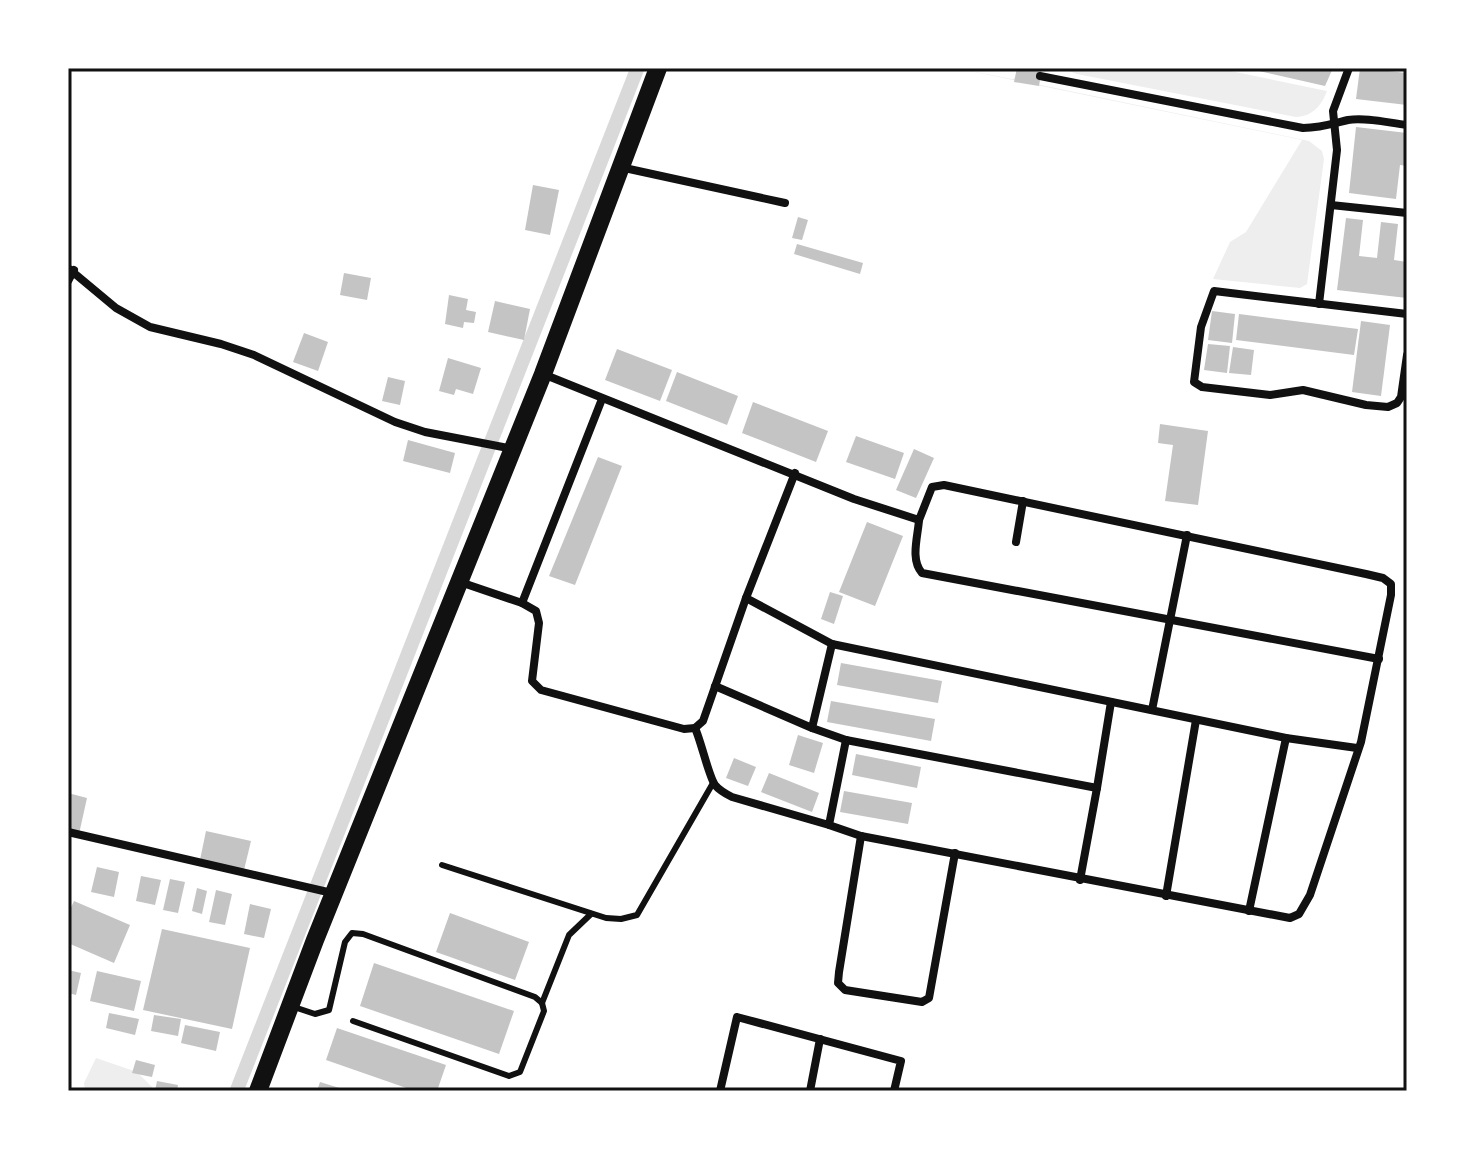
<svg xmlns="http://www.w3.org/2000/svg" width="1475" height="1159" viewBox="0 0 1475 1159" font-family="Overpass,sans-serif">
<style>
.green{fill:#eee}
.water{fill:#d9d9d9}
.building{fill:#c4c4c4}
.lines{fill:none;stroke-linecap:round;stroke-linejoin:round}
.service{stroke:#111;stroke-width:6}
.minor{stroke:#111;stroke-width:8}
.primary{stroke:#111;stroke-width:18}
.neatline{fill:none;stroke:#111;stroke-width:3}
</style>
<rect width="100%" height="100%" fill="#fff"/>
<!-- green -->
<g class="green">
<path d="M955 68 1012 79 1021 77 1041 85 1309 141 1322 151 1324 159 1307 284 1300 288 1213 279 1230 242 1246 232 1302 140Z"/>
<path d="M1061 68H1216L1327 91C1321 106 1313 116 1296 117L1077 74Z"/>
<path d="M96 1058 137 1072 152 1087V1091H85L84 1083Z"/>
</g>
<!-- water -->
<path class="water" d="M630 68H645L244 1091H229Z"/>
<!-- building -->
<g class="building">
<path d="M1017 68H1042L1039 86 1014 82Z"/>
<path d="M1246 68H1333L1325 86Z"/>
<path d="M1360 68 1407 73V105L1356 99Z"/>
<path d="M1356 127 1407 133V166L1400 165 1396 199 1349 193Z"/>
<path d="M533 185 559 190 550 235 525 230Z"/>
<path d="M798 217 808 220 802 240 792 238Z"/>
<path d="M1346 218 1363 220 1359 256 1377 258 1381 222 1398 224 1394 260 1407 262V298L1337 290Z"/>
<path d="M797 244 863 263 860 274 794 254Z"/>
<path d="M344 273 371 278 367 300 340 295Z"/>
<path d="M449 295 468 299 466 310 476 312 474 323 464 322 463 328 445 324Z"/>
<path d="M495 301 530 309 524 340 488 332Z"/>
<path d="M1212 311 1235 314 1232 343 1208 340Z"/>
<path d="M1239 314 1358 329 1354 355 1236 340Z"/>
<path d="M1361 321 1390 325 1381 396 1352 392Z"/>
<path d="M304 333 328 342 318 371 293 362Z"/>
<path d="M1208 344 1230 346 1227 373 1204 370Z"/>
<path d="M1233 347 1254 350 1251 375 1229 373Z"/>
<path d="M617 349 672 370 660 401 605 380Z"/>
<path d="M448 358 481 368 473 394 456 389 454 395 439 391Z"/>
<path d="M677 372 738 396 727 425 666 401Z"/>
<path d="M388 377 405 381 400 405 382 401Z"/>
<path d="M753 402 828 431 816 462 742 433Z"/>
<path d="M1160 424 1208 431 1198 505 1165 501 1173 445 1158 443Z"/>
<path d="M856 436 904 453 895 479 846 462Z"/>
<path d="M408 440 455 453 450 473 403 461Z"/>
<path d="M914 449 934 458 916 498 896 490Z"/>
<path d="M598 457 622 466 575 585 549 576Z"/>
<path d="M867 522 903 536 875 606 839 592Z"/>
<path d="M830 592 843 596 834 624 821 619Z"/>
<path d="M841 663 942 681 938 703 837 685Z"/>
<path d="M831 701 935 719 931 741 827 722Z"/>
<path d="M798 735 823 743 814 773 789 765Z"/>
<path d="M856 754 921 767 917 788 852 775Z"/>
<path d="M734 758 756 767 748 786 726 778Z"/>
<path d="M769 773 819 793 812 812 761 792Z"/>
<path d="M844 791 912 803 908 824 840 812Z"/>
<path d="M68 793 87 798 79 834 68 831Z"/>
<path d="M206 831 251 841 244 870 200 860Z"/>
<path d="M97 867 119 872 114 897 91 892Z"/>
<path d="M141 876 161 880 155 905 136 901Z"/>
<path d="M170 879 185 882 178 913 163 910Z"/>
<path d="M197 888 207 891 202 914 192 911Z"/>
<path d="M216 890 232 894 225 925 209 922Z"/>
<path d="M74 901 130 925 114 963 68 943V914Z"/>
<path d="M250 904 271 909 264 938 244 934Z"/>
<path d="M450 913 529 942 515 980 436 952Z"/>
<path d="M162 929 250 948 232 1029 143 1010Z"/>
<path d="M374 963 514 1011 499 1054 360 1006Z"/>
<path d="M68 970 81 973 76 995 68 993Z"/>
<path d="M97 971 141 981 134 1011 90 1001Z"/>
<path d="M109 1013 139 1019 135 1035 106 1028Z"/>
<path d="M154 1015 181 1019 178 1036 151 1031Z"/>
<path d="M185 1025 220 1032 216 1051 181 1043Z"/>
<path d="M337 1028 446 1065 437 1091H415L326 1060Z"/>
<path d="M136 1060 155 1065 152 1077 132 1073Z"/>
<path d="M157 1081 178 1085 177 1091H155Z"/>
<path d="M320 1082 346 1090V1091H317Z"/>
</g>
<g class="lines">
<!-- service -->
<g class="service">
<path d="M442 865 606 918 621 919 637 915 713 783"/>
<path d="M542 1003 569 935 591 914"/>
<path d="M294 1007 315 1014 329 1010 345 942 352 933 363 934 535 997 542 1003 544 1011 520 1072 509 1076 353 1021"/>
</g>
<!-- minor -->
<g class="minor">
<path d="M1040 76 1303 128C1320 128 1332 124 1348 120 1366 117 1389 123 1407 125"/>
<path d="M620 167 785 203"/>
<path d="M1331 205 1407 213"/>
<path d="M68 268 116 308 150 327 221 344 254 355 395 422 425 432 513 449"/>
<path d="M68 281 74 270"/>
<path d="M1319 304 1337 150 1333 111 1349 68"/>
<path d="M1407 314 1214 291 1201 327 1194 382 1202 387 1270 395 1303 390 1366 405 1388 407 1397 403 1401 397 1407 355"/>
<path d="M543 374 854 499 919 520 932 487 944 485 1366 574 1383 578 1391 584V595L1361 742 1310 895 1299 914 1290 918 861 836 829 825 846 740"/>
<path d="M919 520C918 536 910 560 922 573L1379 659"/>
<path d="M1016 542 1023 501"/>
<path d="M460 582 522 603 536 611 539 623 532 681 541 690 684 729 695 728 703 721 746 598 795 473"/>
<path d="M746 598 832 644 1286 738 1357 748"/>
<path d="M522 603 602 399"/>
<path d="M832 644 812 728 846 740 1097 788 1111 702"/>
<path d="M715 686 812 728"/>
<path d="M1152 710 1187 535"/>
<path d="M695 728C701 741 709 777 715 785 719 790 726 794 732 797L829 825"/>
<path d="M68 832 332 893"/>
<path d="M861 836 839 972 838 983 845 990 922 1002 929 998 955 853"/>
<path d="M1080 880 1097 788"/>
<path d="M1166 896 1196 720"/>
<path d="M1249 911 1286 738"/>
<path d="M720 1091 737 1017 901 1061 894 1091"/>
<path d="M810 1091 820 1039"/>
</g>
<!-- primary -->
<path class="primary" d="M258 1091 315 940 543 374 658 68"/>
</g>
<!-- border -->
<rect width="1475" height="1159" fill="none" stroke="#ffffff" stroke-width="140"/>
<rect x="70" y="70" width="1335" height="1019" class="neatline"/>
</svg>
